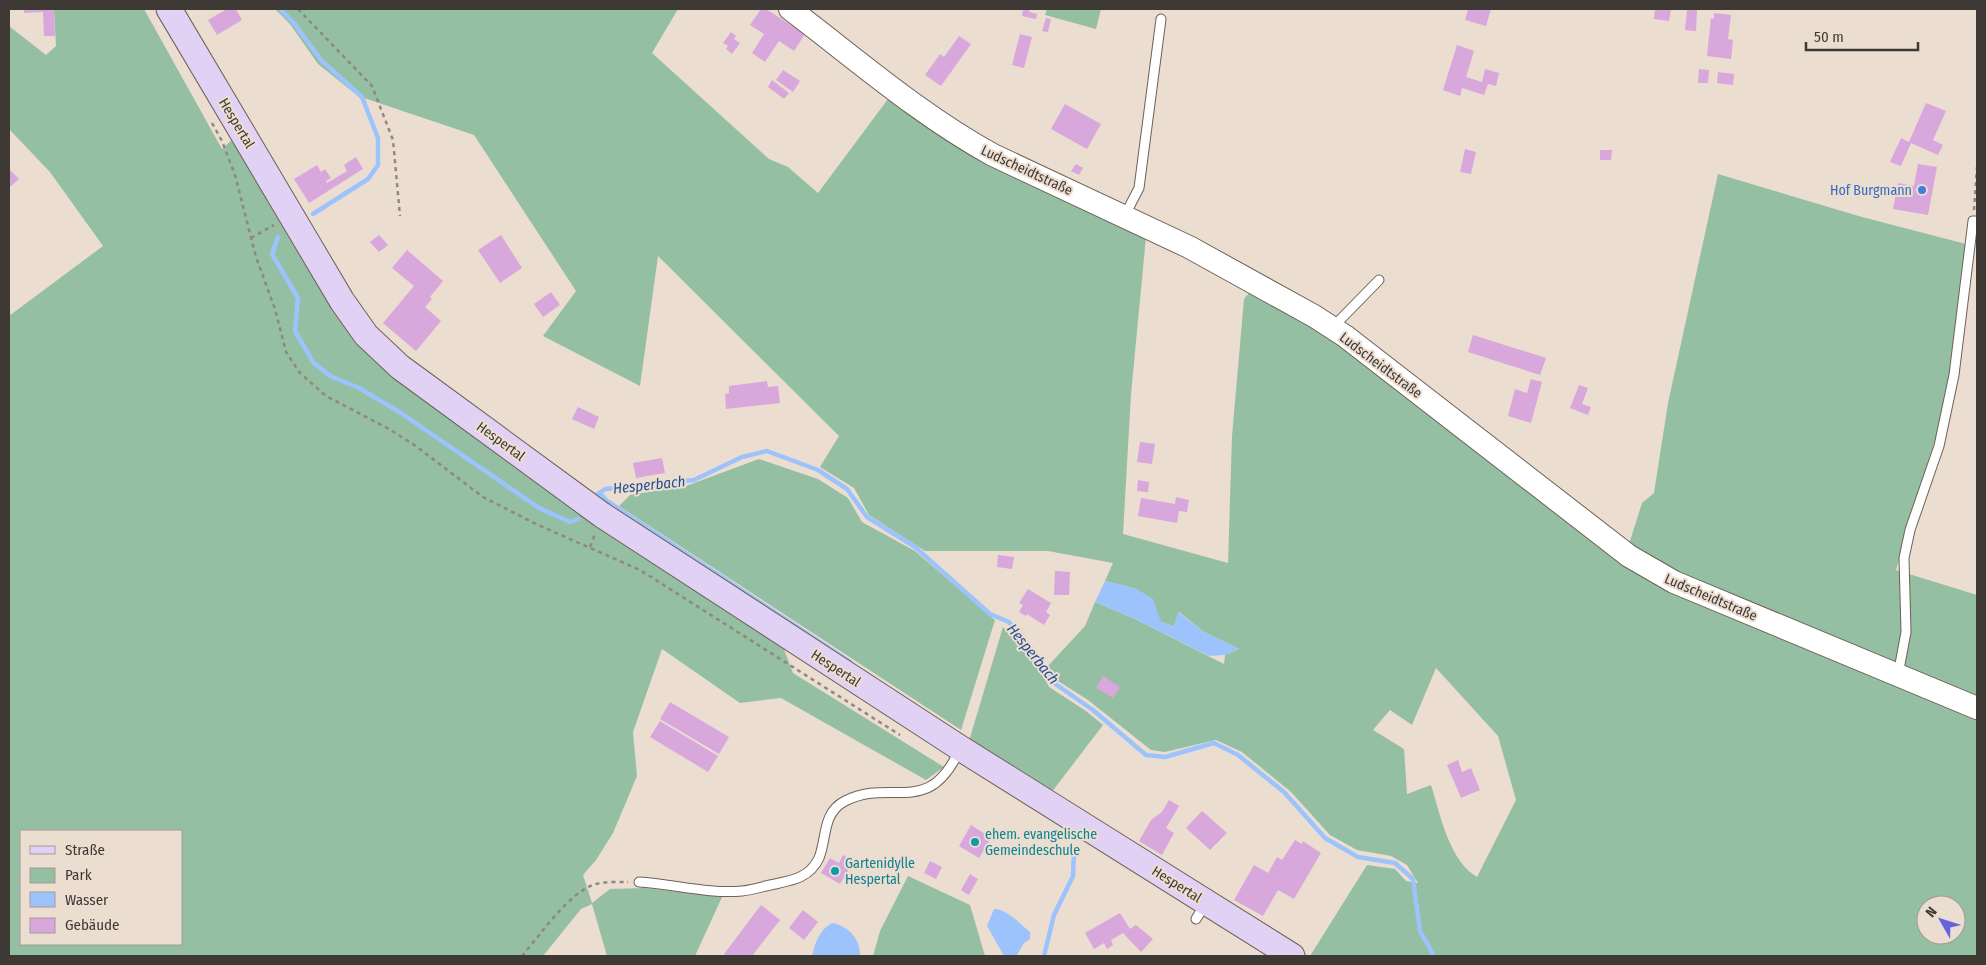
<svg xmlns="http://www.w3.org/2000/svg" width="1986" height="965" viewBox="0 0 1986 965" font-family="'Fira Sans Condensed',sans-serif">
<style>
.green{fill:#94bfa3;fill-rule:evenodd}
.water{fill:#9dc3fc}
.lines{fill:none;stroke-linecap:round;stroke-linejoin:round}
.stream{stroke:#9dc3fc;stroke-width:4.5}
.building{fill:#d8a7dc}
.service-casing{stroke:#6e6156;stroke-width:11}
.tertiary-casing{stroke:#6e6156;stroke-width:24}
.secondary-casing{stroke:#6e6156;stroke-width:27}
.path{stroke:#91877f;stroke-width:2.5;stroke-dasharray:4 4;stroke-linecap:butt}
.service{stroke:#fff;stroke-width:9}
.tertiary{stroke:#fff;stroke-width:22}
.secondary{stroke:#e1d2f5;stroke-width:25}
.shop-dot{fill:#3f7fe0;stroke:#ecddd1;stroke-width:2}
.culture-dot{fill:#0f9aa8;stroke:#ecddd1;stroke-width:2}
.labels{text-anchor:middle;stroke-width:4;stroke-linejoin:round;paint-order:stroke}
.street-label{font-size:14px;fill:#3f3935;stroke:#ecddd1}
.shop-label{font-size:14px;fill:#366cbe;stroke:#ecddd1;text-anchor:end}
.culture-label{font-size:14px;fill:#0d838f;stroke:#ecddd1;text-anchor:start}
.water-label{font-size:15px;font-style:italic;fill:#224f92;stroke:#ecddd1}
</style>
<rect width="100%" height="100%" fill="#ecddd1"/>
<!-- green -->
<g class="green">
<path d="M54 9H144L222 149 235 137 367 349 592 524 782 644 793 673 944 767 926 780 781 698 740 703 662 649 633 732 637 776 613 833 596 860 583 875 592 903 610 889 645 888 722 897 695 956H607L592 904 581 909 543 956H9V316L103 246 50 172 9 129V26L46 55 56 46ZM21 831H181V944H21Z"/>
<path d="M275 9H678L652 53 769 159 788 167 818 193 891 95 1146 237 1131 394 1123 534 1228 563 1232 436 1244 299 1249 293 1327 336 1414 400 1623 563 1642 503 1654 493 1668 403 1718 174 1862 217 1966 244 1960 316 1941 420 1896 570 1977 595V956H1310L1367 865 1395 869 1406 881 1418 883 1407 865 1391 856 1357 850 1330 835 1291 792 1242 752 1216 740 1165 752 1151 750 1088 700 1058 681 1048 666 1085 626 1095 602 1133 618 1224 664 1225 655 1239 649 1204 632 1179 612 1174 626 1161 622 1137 589 1105 581 1113 563 1048 551H925L869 515 854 488 820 467 839 436 658 256 640 386 543 336 576 291 474 135 358 96 318 64 290 24ZM1436 668 1498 736 1516 800 1477 877C1449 860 1441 817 1431 785L1407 794 1404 749 1373 730 1390 710 1412 725ZM1926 905H1956V935H1926Z"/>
<path d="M1047 9H1101L1096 29 1045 15Z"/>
<path d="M759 459 818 479 848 498 862 522 915 551 995 620 961 730 619 506 630 495 686 486Z"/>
<path d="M1003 627 1036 661 1049 687 1086 711 1103 725 1051 793 969 741Z"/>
<path d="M908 876 970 905 985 956H873L880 931Z"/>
</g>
<!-- water -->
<g class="water">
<path d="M1105 581 1137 589 1153 599 1161 622 1174 626 1178 612 1204 632 1239 649 1225 655 1209 656 1133 618 1095 602Z"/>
<path d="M994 909C1007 909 1020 924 1030 932V939L1024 943 1017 955 1004 956 987 926Z"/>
<path d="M833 923C849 927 860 938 860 956H812C815 943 820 928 833 923Z"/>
</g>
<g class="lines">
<!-- stream -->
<g class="stream">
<path d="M280 9 294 23 321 60 362 97 378 138V165L368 179 313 214"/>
<path d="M278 237 272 254 298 298 295 331 313 362 330 376 359 388 401 413 539 508 570 522 578 519"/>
<path d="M600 493 607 501 850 662"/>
<path d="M595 496 605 489 694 480 742 457 767 451 818 470 847 489 867 517 915 547 990 614 1009 622 1038 657 1054 683 1093 710 1146 755 1165 757 1214 743 1238 755 1284 792 1325 838 1358 857 1395 863 1413 879 1420 931 1434 956"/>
<path d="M1044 956 1054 915 1073 876 1074 852"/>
</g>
</g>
<!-- building -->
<g class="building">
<path d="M24 9H54L55 36H44L43 12 24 13Z"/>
<path d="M227 9H236L242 20 217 35 208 20Z"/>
<path d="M761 9H766L805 34 794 51 779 41 765 62 752 53 764 34 750 25Z"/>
<path d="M1023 9H1030L1029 12 1037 14 1036 19 1022 16Z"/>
<path d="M1468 9H1491L1486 26 1465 20Z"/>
<path d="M1655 9H1671L1669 21 1654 19Z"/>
<path d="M1687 10H1697L1696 31 1685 30Z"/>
<path d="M1714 13 1731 15 1728 39 1733 40 1731 59 1707 56 1711 18 1714 19Z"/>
<path d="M1046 18 1051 19 1048 32 1042 31Z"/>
<path d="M731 32 736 36 734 39 740 43 732 54 726 49 728 46 723 43Z"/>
<path d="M1020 34 1032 37 1024 68 1012 65Z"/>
<path d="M959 36 971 44 941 86 925 75 940 54 944 57Z"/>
<path d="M1457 45 1474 51 1466 77 1482 82 1485 69 1499 73 1496 86 1488 84 1484 95 1462 88 1460 96 1443 90Z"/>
<path d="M1699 69 1709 70 1708 83H1698Z"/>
<path d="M783 70 800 81 793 92 776 80Z"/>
<path d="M1718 72 1734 74 1733 85 1717 83Z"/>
<path d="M772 80 789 93 784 99 768 87Z"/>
<path d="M1926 103 1946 111 1933 140 1943 145 1938 155 1911 143 1901 166 1890 162 1901 138 1909 142Z"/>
<path d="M1065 104 1101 124 1087 149 1051 129Z"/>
<path d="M1465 149 1476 152 1471 174 1460 172Z"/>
<path d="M1600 150H1612L1611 160H1600Z"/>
<path d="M356 157 363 169 309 203 294 179 317 165 321 172 325 169 331 178 326 181 327 183 347 171 344 165Z"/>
<path d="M1076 164 1083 168 1079 175 1071 171Z"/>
<path d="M1918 164 1937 167 1928 215 1893 209 1898 183 1914 186Z"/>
<path d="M9 169 19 179 9 188Z"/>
<path d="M379 235 388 245 379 252 370 242Z"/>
<path d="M501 235 522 268 500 283 478 250Z"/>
<path d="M407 250 443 281 430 297 432 299 425 307 441 321 416 351 383 323 414 286 392 268Z"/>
<path d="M551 292 560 305 543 317 534 304Z"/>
<path d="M1473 335 1546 358 1540 375 1468 352Z"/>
<path d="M1531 379 1542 382 1531 423 1508 416 1515 389 1527 393Z"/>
<path d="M767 381 768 387 778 386 780 403 726 409 725 394 729 393V386Z"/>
<path d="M1579 385 1588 388 1582 404 1591 407 1588 415 1570 408Z"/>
<path d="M578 407 599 417 594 429 572 419Z"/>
<path d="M1140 442 1155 444 1152 464 1137 462Z"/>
<path d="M662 458 665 473 636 478 633 463Z"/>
<path d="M1138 480 1149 482 1148 492 1137 491Z"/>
<path d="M1176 497 1189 500 1187 512 1179 511 1177 523 1138 516 1141 498 1175 504Z"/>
<path d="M998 555 1014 557 1012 569 997 567Z"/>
<path d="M1055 571 1070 572 1069 595H1054Z"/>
<path d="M1028 589 1051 603 1046 612 1050 615 1044 625 1027 614 1026 616 1019 612 1023 605 1019 603Z"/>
<path d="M1103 676 1120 687 1113 698 1096 688Z"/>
<path d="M670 702 729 737 719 754 660 719Z"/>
<path d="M660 721 718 756 708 772 650 737Z"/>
<path d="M1458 760 1462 772 1471 768 1480 790 1461 798 1447 765Z"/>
<path d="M1169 800 1179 806 1166 828 1174 833 1162 855 1139 841 1151 820 1162 812Z"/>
<path d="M1202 811 1227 833 1210 850 1186 828Z"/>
<path d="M971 825 991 838 979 858 959 846Z"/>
<path d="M1295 840 1302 844 1303 841 1321 853 1294 899 1278 890 1263 916 1234 900 1254 865 1268 873 1277 857 1282 860Z"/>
<path d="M843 855 854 861 840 884 821 873 830 858 839 863Z"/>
<path d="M930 861 942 867 936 879 924 873Z"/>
<path d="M970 874 978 879 969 895 961 890Z"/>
<path d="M761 905 780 920 752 956H727L724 954Z"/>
<path d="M803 910 818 922 804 940 789 928Z"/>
<path d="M1120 913 1130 929 1136 925 1153 939 1141 952 1123 933 1111 940 1113 945 1107 949 1104 943 1094 949 1085 933Z"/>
</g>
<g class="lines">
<!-- service casing -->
<g class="service-casing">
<g id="service">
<path d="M1125 215 1139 188 1161 19"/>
<path d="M1332 328 1379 280"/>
<path d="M1898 675 1906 632 1904 558 1910 530 1939 446 1954 375 1973 221H1977"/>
<path d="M639 882C673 884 708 894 742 891 753 890 764 886 775 884 794 880 810 877 819 858 827 838 822 813 845 801 893 777 928 819 960 749"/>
<path d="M1196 919 1206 903"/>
</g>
</g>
<!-- tertiary casing -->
<g class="tertiary-casing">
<path id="tertiary" d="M790 9C856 59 920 115 993 155L1189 247 1314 316 1345 336 1629 556 1674 582 1977 708"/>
</g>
<!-- secondary casing -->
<g class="secondary-casing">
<path id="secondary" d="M169 9 342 301 366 335 400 367 602 515 960 748 1292 956"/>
</g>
<!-- path -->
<g class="path">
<path d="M298 9 372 86 393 140 400 216"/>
<path d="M212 123 222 141 235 175 256 257 275 309 286 352 300 373 326 396 389 429 413 444 483 497 536 524 640 570 900 735"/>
<path d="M1974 210 1977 167"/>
<path d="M251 238 274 225"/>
<path d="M590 547 595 534"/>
<path d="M522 956C540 935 567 895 593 885 603 881 617 882 628 882"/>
</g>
<!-- service -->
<use href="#service" class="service"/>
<!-- tertiary -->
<use href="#tertiary" class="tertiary"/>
<!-- secondary -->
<use href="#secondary" class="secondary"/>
</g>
<!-- markers -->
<circle class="shop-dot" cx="1922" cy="190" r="5"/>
<g class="culture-dot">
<circle cx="975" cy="842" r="5"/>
<circle cx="835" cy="871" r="5"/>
</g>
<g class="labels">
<!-- street labels -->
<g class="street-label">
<text transform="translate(237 123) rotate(59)" y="5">Hespertal</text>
<text transform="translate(1027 170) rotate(25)" y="5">Ludscheidtstraße</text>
<text transform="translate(1381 365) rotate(37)" y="5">Ludscheidtstraße</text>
<text transform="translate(501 441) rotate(36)" y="5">Hespertal</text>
<text transform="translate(1711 597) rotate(23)" y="5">Ludscheidtstraße</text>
<text transform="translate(836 668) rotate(33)" y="5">Hespertal</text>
<text transform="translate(1177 884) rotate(32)" y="5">Hespertal</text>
</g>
<!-- shop labels -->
<g class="shop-label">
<text x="1912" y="195">Hof Burgmann</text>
</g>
<!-- culture labels -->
<g class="culture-label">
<text x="985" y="839">ehem. evangelische<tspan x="985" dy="16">Gemeindeschule</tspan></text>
<text x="845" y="868">Gartenidylle<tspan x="845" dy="16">Hespertal</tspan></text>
</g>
<!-- water labels -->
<g class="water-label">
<text transform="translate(649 485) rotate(-6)" y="5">Hesperbach</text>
<text transform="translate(1033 654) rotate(51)" y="5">Hesperbach</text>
</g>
</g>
<!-- border -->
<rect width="1986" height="965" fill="none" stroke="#3f3935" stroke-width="20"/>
<!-- legend -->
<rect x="20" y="830" width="162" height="115" fill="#ecddd1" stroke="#a79b93"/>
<rect x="30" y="846" width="25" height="8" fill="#e1d2f5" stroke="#a79b93"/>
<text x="65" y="855" font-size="15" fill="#3f3935">Straße</text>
<rect x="30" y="868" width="25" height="15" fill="#94bfa3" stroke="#a79b93"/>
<text x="65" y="880" font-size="15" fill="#3f3935">Park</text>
<rect x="30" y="892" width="25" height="15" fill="#9dc3fc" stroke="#a79b93"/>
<text x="65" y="905" font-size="15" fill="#3f3935">Wasser</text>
<rect x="30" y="918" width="25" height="15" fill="#d8a7dc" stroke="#a79b93"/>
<text x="65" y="930" font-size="15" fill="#3f3935">Gebäude</text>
<!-- north arrow -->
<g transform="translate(1941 920) rotate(309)"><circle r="24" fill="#ecddd1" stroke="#a79b93"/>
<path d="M0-4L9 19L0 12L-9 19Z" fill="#6364dd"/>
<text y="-8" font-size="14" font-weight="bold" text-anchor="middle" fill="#3f3935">N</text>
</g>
<!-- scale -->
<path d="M1806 42v8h112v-8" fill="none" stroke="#3f3935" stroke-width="2.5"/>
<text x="1814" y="42" font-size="15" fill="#3f3935" stroke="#ecddd1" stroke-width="4" paint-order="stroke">50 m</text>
</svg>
